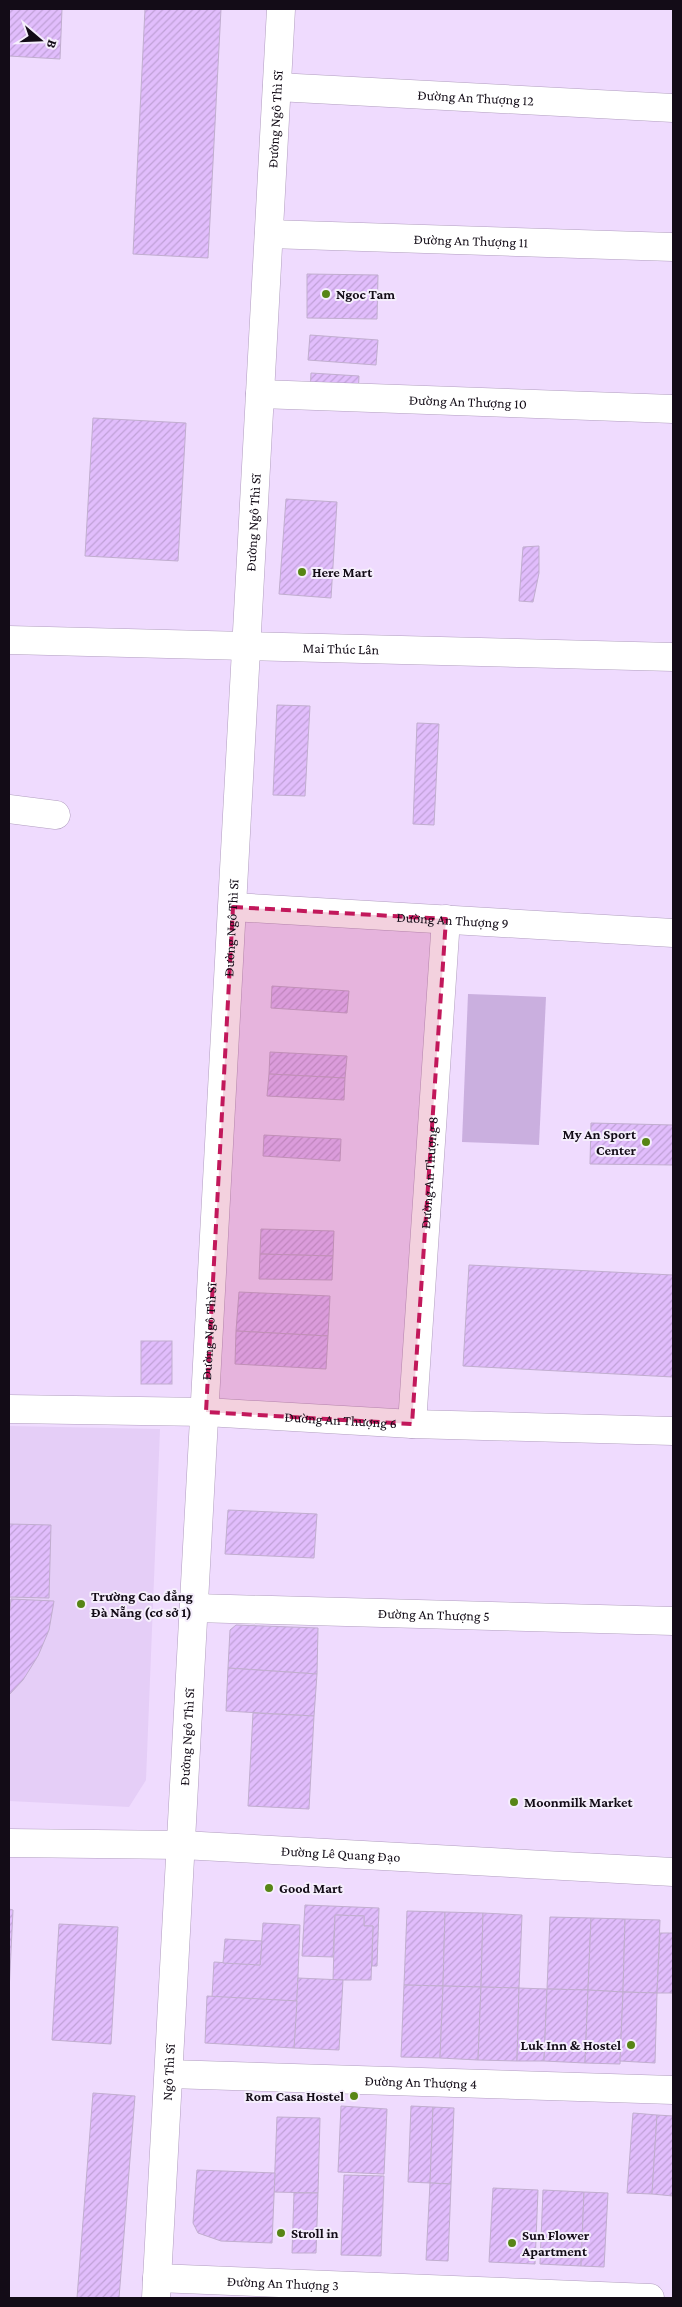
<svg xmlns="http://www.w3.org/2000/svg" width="682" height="2307" viewBox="0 0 682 2307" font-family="'Crimson Pro',serif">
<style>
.built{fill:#e5cef7}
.pitch{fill:#caafdf}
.building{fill:url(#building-hatch);stroke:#c1aecf}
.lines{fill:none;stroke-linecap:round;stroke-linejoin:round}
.minor-casing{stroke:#b19ebf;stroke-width:29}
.tertiary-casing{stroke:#b19ebf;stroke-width:29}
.minor{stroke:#fff;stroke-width:28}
.tertiary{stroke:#fff;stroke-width:28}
.marked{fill:#c2185b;fill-opacity:0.2;stroke:#c2185b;stroke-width:4;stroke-dasharray:10 6;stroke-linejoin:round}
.poi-dot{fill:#578515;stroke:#f5eefc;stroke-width:2}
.labels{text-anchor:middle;stroke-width:4;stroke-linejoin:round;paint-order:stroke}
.street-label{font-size:14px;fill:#130c17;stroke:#f5eefc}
.poi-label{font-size:14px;font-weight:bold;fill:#130c17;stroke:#f5eefc;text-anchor:start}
</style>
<defs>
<pattern id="building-hatch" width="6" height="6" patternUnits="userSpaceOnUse" patternTransform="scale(1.25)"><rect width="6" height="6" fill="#e1bdfc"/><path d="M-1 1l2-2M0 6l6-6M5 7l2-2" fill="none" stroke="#c0a1d7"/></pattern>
</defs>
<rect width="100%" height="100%" fill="#efdbfe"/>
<!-- built -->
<path class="built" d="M9 1426 160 1429 146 1780 129 1807 9 1801Z"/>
<!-- pitch -->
<path class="pitch" d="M468 994 546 997 539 1145 462 1142Z"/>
<!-- building -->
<g class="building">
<path d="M9 9H62L60 59 9 56Z"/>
<path d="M145 9H221L208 258 133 254Z"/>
<path d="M307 274 378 275 377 319 307 318Z"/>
<path d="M310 335 378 340 376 365 308 360Z"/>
<path d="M311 373 359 376 358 395 310 393Z"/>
<path d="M93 418 186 423 178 561 85 556Z"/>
<path d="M286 499 337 502 331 598 279 594Z"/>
<path d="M539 546V573L533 602 519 601 523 547Z"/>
<path d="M277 705 310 706 305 796 273 795Z"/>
<path d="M417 723 439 724 434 825 413 824Z"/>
<path d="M272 986 349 991 347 1013 271 1008Z"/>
<path d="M270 1052 347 1056 345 1078 269 1074Z"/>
<path d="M269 1074 345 1078 344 1100 267 1096Z"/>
<path d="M591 1123 673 1125V1165L590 1164Z"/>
<path d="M264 1135 341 1139 340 1161 263 1156Z"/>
<path d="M261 1229 334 1231 333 1256 260 1254Z"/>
<path d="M260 1254 333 1256 332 1280 259 1279Z"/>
<path d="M469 1265 673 1275V1377L463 1366Z"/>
<path d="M239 1292 330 1296 328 1336 236 1331Z"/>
<path d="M236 1331 328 1336 326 1369 235 1364Z"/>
<rect x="141" y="1341" width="31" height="43"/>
<path d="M228 1510 317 1514 314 1558 225 1554Z"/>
<path d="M9 1524 51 1525 49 1598 9 1597Z"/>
<path d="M11 1599 54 1601 49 1630 38 1656 23 1680 9 1695V1616Z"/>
<path d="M236 1625 318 1628 317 1674 228 1668 230 1630Z"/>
<path d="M228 1668 317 1674 314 1716 226 1711Z"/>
<path d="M253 1713 314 1716 309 1809 248 1806Z"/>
<path d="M305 1905 379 1908 377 1966H372L373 1926H364V1916L335 1915 333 1957 302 1956Z"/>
<path d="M9 1909 13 1910 9 1992Z"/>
<path d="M407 1911 445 1912 443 1986 404 1985Z"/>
<path d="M445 1912 483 1913 481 1987 443 1986Z"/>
<path d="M483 1913 522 1915 519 1988 481 1987Z"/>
<path d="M335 1915 364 1916V1926H373L371 1980H333Z"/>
<path d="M550 1917 591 1918 588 1990 547 1989Z"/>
<path d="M591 1918 625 1919 623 1992 588 1990Z"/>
<path d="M625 1919 660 1920 657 1993 623 1992Z"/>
<path d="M263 1923 300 1925 297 2001 212 1997 214 1962 260 1965Z"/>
<path d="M59 1924 118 1927 111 2044 52 2040Z"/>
<path d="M660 1933H673V1993H657Z"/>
<path d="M225 1939 262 1941 260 1965 223 1963Z"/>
<path d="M298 1978 343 1980 339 2050 294 2048Z"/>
<path d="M404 1985 443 1986 440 2058 401 2057Z"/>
<path d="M443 1986 481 1987 478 2060 440 2058Z"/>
<path d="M481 1987 519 1988 517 2061 478 2060Z"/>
<path d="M519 1988 547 1989 544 2061H517Z"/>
<path d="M547 1989 588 1990 585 2063 544 2061Z"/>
<path d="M588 1990 623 1992 620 2064 585 2063Z"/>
<path d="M623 1992 657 1993 655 2063 620 2061Z"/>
<path d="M207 1996 297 2001 294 2048 205 2043Z"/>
<path d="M93 2093 135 2096 119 2298H77Z"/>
<path d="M341 2106 387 2109 384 2174 338 2172Z"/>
<path d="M411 2106 433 2107 430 2183 408 2182Z"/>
<path d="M433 2107 454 2108 451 2184 430 2183Z"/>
<path d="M633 2113 657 2115 652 2194 627 2193Z"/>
<path d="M657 2115 673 2116V2196L652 2194Z"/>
<path d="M277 2117 320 2118 318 2193 274 2192Z"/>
<path d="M197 2170 275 2173 272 2243 221 2241 198 2233 193 2223Z"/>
<path d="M344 2175 384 2176 381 2256 341 2255Z"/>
<path d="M430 2183 451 2184 448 2261 426 2260Z"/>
<path d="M493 2188 538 2190 535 2264 489 2262Z"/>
<path d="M543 2190 584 2192 581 2266 540 2264Z"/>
<path d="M584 2192 608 2193 604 2267 581 2266Z"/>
<path d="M294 2193H318L316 2253H292Z"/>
</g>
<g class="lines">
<!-- minor casing -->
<g class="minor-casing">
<g id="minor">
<path id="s1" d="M277 87 673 108"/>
<path id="s2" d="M269 234 673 247"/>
<path id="s3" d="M260 394 673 409"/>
<path d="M9 809 56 815"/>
<path id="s4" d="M233 907 673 933"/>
<path id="s5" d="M9 1409 206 1412 412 1424 673 1431"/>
<path id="s6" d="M412 1424 446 919"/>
<path id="s7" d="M195 1608 673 1621"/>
<path id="s8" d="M9 1843 182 1845 673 1872"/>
<path id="s9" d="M169 2074 673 2090"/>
<path id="s10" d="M157 2278 650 2298"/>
<path id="s11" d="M156 2298 281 9"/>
</g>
</g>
<!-- tertiary casing -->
<g class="tertiary-casing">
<g id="tertiary">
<path id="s12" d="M9 640 673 657"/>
</g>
</g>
<!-- minor -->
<use href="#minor" class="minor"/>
<!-- tertiary -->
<use href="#tertiary" class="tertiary"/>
</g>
<!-- marked area -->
<path class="marked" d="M233 907 446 919 412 1424 206 1412Z"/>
<!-- markers -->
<g class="poi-dot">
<circle cx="326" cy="294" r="5"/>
<circle cx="302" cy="572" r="5"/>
<circle cx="646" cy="1142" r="5"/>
<circle cx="81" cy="1604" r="5"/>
<circle cx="514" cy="1802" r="5"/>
<circle cx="269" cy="1888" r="5"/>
<circle cx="631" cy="2045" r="5"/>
<circle cx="354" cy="2096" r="5"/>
<circle cx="281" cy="2233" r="5"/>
<circle cx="512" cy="2243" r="5"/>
</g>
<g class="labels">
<!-- street labels -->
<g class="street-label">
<text dy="5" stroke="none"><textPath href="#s1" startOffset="199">Đường An Thượng 12</textPath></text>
<text dy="5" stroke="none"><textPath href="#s11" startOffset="2182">Đường Ngô Thì Sĩ</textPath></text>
<text dy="5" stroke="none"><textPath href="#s2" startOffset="202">Đường An Thượng 11</textPath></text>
<text dy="5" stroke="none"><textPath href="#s3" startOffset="208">Đường An Thượng 10</textPath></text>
<text dy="5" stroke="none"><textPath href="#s11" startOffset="1778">Đường Ngô Thì Sĩ</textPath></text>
<text dy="5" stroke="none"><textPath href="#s12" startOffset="332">Mai Thúc Lân</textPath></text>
<text dy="5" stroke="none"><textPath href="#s4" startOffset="220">Đường An Thượng 9</textPath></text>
<text dy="5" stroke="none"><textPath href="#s11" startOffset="1372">Đường Ngô Thì Sĩ</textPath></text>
<text dy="5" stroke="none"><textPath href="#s6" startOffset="252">Đường An Thượng 8</textPath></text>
<text dy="5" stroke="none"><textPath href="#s11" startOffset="968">Đường Ngô Thì Sĩ</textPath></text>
<text dy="5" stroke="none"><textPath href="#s5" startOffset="332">Đường An Thượng 6</textPath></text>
<text dy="5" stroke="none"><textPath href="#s7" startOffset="239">Đường An Thượng 5</textPath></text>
<text dy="5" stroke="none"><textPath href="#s11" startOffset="562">Đường Ngô Thì Sĩ</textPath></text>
<text dy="5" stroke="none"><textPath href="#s8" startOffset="332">Đường Lê Quang Đạo</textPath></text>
<text dy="5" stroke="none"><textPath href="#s11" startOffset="226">Ngô Thì Sĩ</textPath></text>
<text dy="5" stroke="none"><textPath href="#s9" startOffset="252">Đường An Thượng 4</textPath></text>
<text dy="5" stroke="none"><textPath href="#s10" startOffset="126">Đường An Thượng 3</textPath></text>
</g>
<!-- poi labels -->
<g class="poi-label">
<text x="336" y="299">Ngoc Tam</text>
<text x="312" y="577">Here Mart</text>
<text x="636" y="1139" text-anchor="end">My An Sport<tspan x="636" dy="16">Center</tspan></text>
<text x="91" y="1601">Trường Cao đẳng<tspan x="91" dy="16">Đà Nẵng (cơ sở 1)</tspan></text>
<text x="524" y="1807">Moonmilk Market</text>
<text x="279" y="1893">Good Mart</text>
<text x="621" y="2050" text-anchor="end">Luk Inn &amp; Hostel</text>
<text x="344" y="2101" text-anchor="end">Rom Casa Hostel</text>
<text x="291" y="2238">Stroll in</text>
<text x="522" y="2240">Sun Flower<tspan x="522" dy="16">Apartment</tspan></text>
</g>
</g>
<!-- border -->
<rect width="682" height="2307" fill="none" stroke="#130c17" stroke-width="20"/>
<!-- north arrow -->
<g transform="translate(40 40) rotate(109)" stroke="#f5eefc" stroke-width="4" paint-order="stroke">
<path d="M0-4L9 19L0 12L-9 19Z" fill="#130c17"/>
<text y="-8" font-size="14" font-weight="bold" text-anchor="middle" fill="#130c17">B</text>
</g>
</svg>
